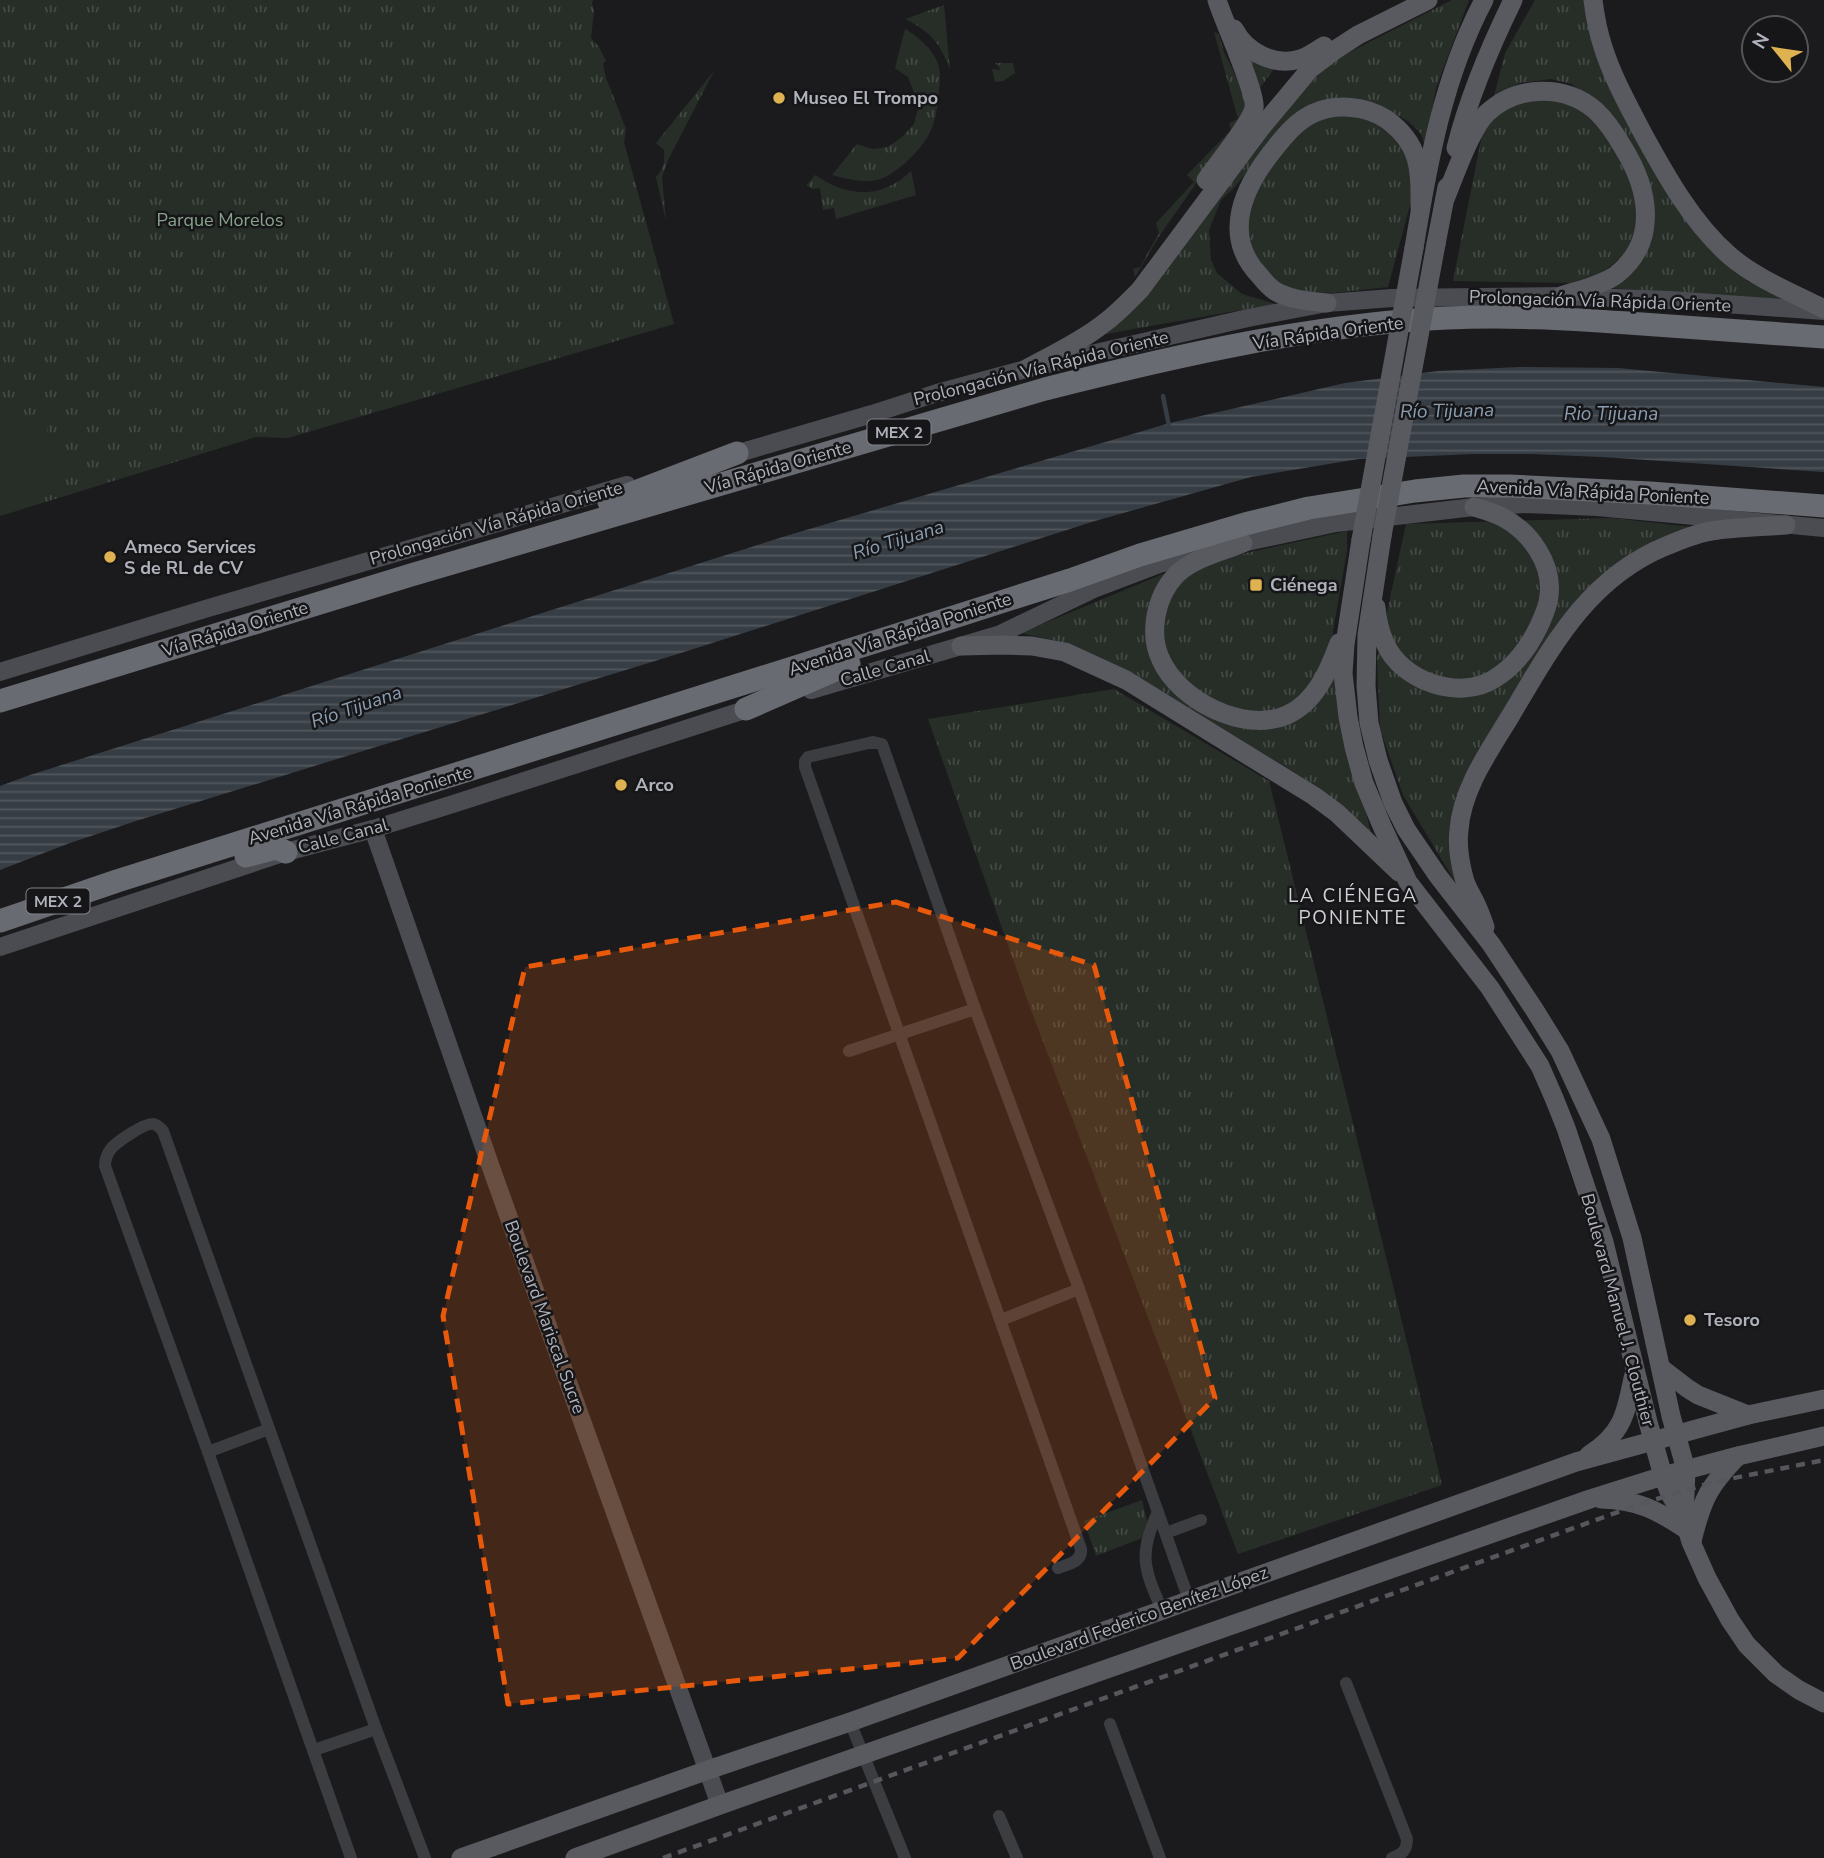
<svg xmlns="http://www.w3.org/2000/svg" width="1824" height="1858" viewBox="0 0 1824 1858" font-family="'Nunito Sans',sans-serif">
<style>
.grass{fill:url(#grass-tufts)}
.pitch{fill:#272e28}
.water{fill:url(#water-rules)}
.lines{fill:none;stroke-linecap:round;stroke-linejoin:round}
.stream{stroke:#363d44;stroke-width:4.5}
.street{stroke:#3c3d41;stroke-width:12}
.secondary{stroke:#4a4c51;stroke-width:18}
.primary{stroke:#595a60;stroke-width:19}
.highway{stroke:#696b72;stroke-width:23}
.rail{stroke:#55575c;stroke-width:4.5;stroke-dasharray:9 7;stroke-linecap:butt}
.primary-bridge{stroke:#595a60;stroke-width:19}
.marked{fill:#e8590c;fill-opacity:0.2;stroke:#e8590c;stroke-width:5;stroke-dasharray:14 9;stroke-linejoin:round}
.poi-dot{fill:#deb251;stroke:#161618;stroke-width:2.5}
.labels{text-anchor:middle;stroke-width:5;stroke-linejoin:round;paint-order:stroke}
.shield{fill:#161618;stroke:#81838a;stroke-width:2}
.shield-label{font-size:16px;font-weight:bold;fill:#afb2bb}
.poi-label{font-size:18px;font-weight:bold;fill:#afb2bb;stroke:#161618;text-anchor:start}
.park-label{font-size:18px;fill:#88a38b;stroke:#161618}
.street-label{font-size:18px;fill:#afb2bb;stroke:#161618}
.water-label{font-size:19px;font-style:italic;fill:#8b9eb1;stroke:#161618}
.neighbourhood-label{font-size:19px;letter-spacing:2px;fill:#cfd1d7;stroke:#161618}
</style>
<defs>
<pattern id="grass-tufts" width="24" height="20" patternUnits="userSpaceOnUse" patternTransform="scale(1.75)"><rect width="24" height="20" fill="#272e28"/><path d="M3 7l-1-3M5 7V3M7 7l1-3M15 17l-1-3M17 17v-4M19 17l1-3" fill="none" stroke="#444a45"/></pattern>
<pattern id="water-rules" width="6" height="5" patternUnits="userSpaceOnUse" patternTransform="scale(1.75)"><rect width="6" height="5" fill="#363d44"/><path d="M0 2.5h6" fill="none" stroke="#51575d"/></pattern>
</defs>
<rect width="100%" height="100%" fill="#1b1b1d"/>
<!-- grass -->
<g class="grass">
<path d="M0 0H593L592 3 594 11 591 38 599 47 606 61 603 64 606 78 626 129 624 142 674 324 288 438 256 437 0 516Z"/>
<path d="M1452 0H1469L1436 88 1425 149C1424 144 1423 137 1420 133 1404 113 1372 103 1348 99L1252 166 1233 189 1221 200 1209 230 1211 260 1217 273 1242 294 1275 304 1106 334 1149 293 1280 116 1316 77 1334 60Z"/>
<path d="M1535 0H1591L1609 74 1712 244 1747 281 1795 300 1608 288 1644 252 1655 227 1650 187 1602 107 1572 84 1551 79 1520 83 1494 96 1505 53Z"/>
<path d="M944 5 950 70C941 44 930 31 905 19Z"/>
<path d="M905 29C917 36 929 46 936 59 941 69 940 79 939 90 938 104 936 120 930 132 922 149 898 173 880 179 866 184 847 179 832 175L857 144 872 149 888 147 902 137 914 124 919 105 908 77 895 68Z"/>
<path d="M1214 32 1219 34 1224 52 1248 101 1241 119 1160 235 1135 277 1133 269 1140 267 1159 233 1156 223 1194 182 1187 175 1231 130 1229 123 1238 119Z"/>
<path d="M1243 57 1274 69 1259 89Z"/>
<path d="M995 63H1013L1015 73 1003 81 995 82 992 69 1001 70Z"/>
<path d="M714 71 668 160 662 177 666 221 656 177C664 169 665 161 664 150L656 143Z"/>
<path d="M1558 95 1591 111 1625 158 1639 209 1635 232 1626 253 1597 277 1578 283 1453 281 1486 115 1501 105Z"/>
<path d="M1360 112 1402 139 1415 177 1410 205 1388 287 1333 293 1293 291 1275 282 1251 255 1245 223 1257 177 1316 114Z"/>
<path d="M911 171 916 195 836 219 834 208 823 210 820 188 812 189 807 185 815 175C847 197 882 200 911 171Z"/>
<path d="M1611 518 1692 527 1586 590 1555 626 1477 757 1456 802 1469 905 1403 795 1380 729 1377 658 1406 524Z"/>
<path d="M1347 531V551L1333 631 1335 687 1371 833 1350 813 1297 774 1131 672 1066 643 1021 633 1163 574 1246 553Z"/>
<path d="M1114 689 1269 781 1442 1485 1238 1554 1031 1010 928 719Z"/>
<path d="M1142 1500 1147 1521 1142 1538 1096 1556 1084 1521Z"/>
</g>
<!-- pitch -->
<path class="pitch" d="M32 416 46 427 65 488 0 506V426Z"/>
<!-- water -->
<path class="water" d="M1519 367 1618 368 1824 387V472L1602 457 1531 454H1474L1359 459 1251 477 1095 521 681 653 136 821 70 843 0 870V786L30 775 789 535 1170 423 1345 383 1438 371Z"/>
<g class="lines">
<!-- stream -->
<path class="stream" d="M1163 396 1169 426"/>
<!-- street -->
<g class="street">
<path d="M849 1051 975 1009"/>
<path d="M1001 1320 1079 1289"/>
<path d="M208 1452 269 1429"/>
<path d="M1158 1512C1138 1554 1144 1569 1162 1610"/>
<path d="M1166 1533 1201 1520"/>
<path d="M1058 1568C1069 1564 1082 1562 1081 1549L805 767V761L808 757 873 742 882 744 975 1009 1079 1289 1189 1600"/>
<path d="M1346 1683 1407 1839C1407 1851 1402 1854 1392 1858"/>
<path d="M850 1722 905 1858"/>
<path d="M1110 1724 1160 1858"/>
<path d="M314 1750 376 1729"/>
<path d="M999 1816 1017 1858"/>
<path d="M351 1858 208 1452 105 1166C105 1160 106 1156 110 1150 115 1143 145 1122 154 1124 158 1125 160 1128 163 1131L376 1729 425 1858"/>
</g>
<!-- secondary -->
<g class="secondary">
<path d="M725 457 872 414 937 393 1026 369 1248 318 1327 303 1392 298 1561 296 1670 300 1824 311"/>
<path d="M0 672 205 609 627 485"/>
<path d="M811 690 998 635 1096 588 1159 564 1200 552 1336 523 1474 507 1526 504 1597 507 1824 528"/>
<path d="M373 829 494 1176 720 1805"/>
<path d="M0 947 286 852 373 829 453 804 757 706"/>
</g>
<!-- primary -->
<g class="primary">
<path d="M1593 0C1595 16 1598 32 1603 47 1612 76 1627 103 1641 130 1665 174 1692 223 1730 256 1757 279 1793 293 1824 309"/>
<path d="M1234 29C1246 52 1274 67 1300 59 1308 57 1316 51 1324 46"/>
<path d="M1456 148C1469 96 1490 47 1513 0"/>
<path d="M1206 180C1216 165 1251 123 1254 108 1257 94 1223 20 1217 0"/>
<path d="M1445 199C1454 177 1471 128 1487 113 1517 85 1564 84 1595 110 1607 121 1616 135 1624 149 1649 190 1659 241 1616 275 1600 286 1579 290 1561 296"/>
<path d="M1436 244 1447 187"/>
<path d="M1414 248C1428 163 1443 77 1484 0"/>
<path d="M1327 303C1310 301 1290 300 1275 291 1269 287 1264 281 1260 276 1220 235 1244 186 1275 148 1286 134 1298 120 1314 113 1336 103 1366 106 1386 119 1420 143 1421 170 1420 208"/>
<path d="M1026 369C1052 355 1080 342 1103 324 1117 314 1128 302 1140 290L1260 129 1310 69 1335 50 1358 35 1428 0"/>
<path d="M1382 536 1367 635 1366 686 1369 723 1378 760 1393 803 1406 829 1438 876 1491 944 1534 1009 1560 1051 1601 1139 1632 1238 1671 1416 1686 1470 1684 1518"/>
<path d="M1361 540 1345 644 1343 673 1348 717 1354 747 1364 783 1382 826 1408 882 1490 988 1540 1066 1554 1098 1566 1128 1604 1242 1648 1422 1663 1476 1670 1494 1684 1518 1691 1542 1707 1578 1730 1620 1747 1645 1776 1674 1799 1690 1824 1703"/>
<path d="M1243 543C1221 552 1193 558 1176 575 1156 596 1148 633 1161 660 1179 700 1244 734 1287 715 1316 702 1329 670 1339 643"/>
<path d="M1376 607C1377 619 1380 632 1385 643 1401 681 1459 701 1494 679 1514 667 1529 647 1539 626 1543 617 1548 607 1549 596 1553 564 1531 533 1504 518 1495 513 1484 510 1474 507"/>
<path d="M961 646 1003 645 1032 646 1065 652 1126 680 1314 796 1337 813 1399 872"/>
<path d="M1485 927C1482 918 1479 910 1475 902 1471 894 1466 886 1464 878 1460 863 1457 845 1459 830 1462 788 1490 750 1511 715 1552 646 1588 578 1666 546 1681 540 1696 533 1712 531 1736 527 1762 527 1786 525"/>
<path d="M1661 1368 1687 1388 1698 1395 1748 1415"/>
<path d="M1589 1455C1622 1434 1626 1414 1633 1378"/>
<path d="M1601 1499C1638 1500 1657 1510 1687 1530"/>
<path d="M1692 1541C1702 1500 1708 1487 1738 1456"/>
<path d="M461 1858 708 1770 853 1721 1576 1462 1748 1415 1824 1399"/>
<path d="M575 1858 720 1805 1590 1499 1663 1476 1738 1456 1824 1436"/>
</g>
<!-- highway -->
<g class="highway">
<path d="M609 502 737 453"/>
<path d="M0 701 411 575 1045 389C1175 356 1314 324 1448 318 1508 315 1568 319 1628 323 1693 328 1759 332 1824 337"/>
<path d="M746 709 849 664"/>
<path d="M246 856 276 848 286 852"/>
<path d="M0 921 117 881 960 615 1070 580 1140 555 1245 524 1309 508 1415 491 1464 486H1509L1650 493 1824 506"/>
</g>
<!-- rail -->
<path class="rail" d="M663 1858 1640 1504 1714 1482 1824 1460"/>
<!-- primary-bridge -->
<g class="primary-bridge">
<path d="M1382 536 1436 244"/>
<path d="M1361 540 1414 248"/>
</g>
</g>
<!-- marked area -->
<path class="marked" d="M896 902 1094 965 1215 1398 958 1658 508 1704 443 1316 525 967Z"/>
<!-- markers -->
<g class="poi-dot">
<circle cx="779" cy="98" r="7"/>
<circle cx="110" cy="557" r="7"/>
<rect x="1249" y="578" width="14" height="14" rx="3.5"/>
<circle cx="621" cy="785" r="7"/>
<circle cx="1690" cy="1320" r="7"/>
</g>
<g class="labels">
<!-- shield labels -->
<g class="shield">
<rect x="867.5" y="419.5" width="63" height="25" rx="5"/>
<rect x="26.5" y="888.5" width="63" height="25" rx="5"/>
</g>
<g class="shield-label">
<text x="899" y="438">MEX 2</text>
<text x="58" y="907">MEX 2</text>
</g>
<!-- poi labels -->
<g class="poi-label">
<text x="793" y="104">Museo El Trompo</text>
<text x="124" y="553">Ameco Services<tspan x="124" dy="21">S de RL de CV</tspan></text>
<text x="1270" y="591">Ciénega</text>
<text x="635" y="791">Arco</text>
<text x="1704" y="1326">Tesoro</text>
</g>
<!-- park labels -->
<g class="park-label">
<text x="220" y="226">Parque Morelos</text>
</g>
<!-- street labels -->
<g class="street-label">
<text transform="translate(1600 301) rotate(2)" y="6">Prolongación Vía Rápida Oriente</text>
<text transform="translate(1328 333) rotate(-8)" y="6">Vía Rápida Oriente</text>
<text transform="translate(1041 368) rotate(-14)" y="6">Prolongación Vía Rápida Oriente</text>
<text transform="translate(778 467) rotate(-16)" y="6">Vía Rápida Oriente</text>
<text transform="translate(1593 492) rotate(3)" y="6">Avenida Vía Rápida Poniente</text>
<text transform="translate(496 523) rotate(-16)" y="6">Prolongación Vía Rápida Oriente</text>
<text transform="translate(235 629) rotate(-17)" y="6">Vía Rápida Oriente</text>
<text transform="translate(900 634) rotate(-18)" y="6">Avenida Vía Rápida Poniente</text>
<text transform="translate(885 668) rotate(-16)" y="6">Calle Canal</text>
<text transform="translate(360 805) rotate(-17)" y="6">Avenida Vía Rápida Poniente</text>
<text transform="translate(343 836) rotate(-15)" y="6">Calle Canal</text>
<text transform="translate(1618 1310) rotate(75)" y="6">Boulevard Manuel J. Clouthier</text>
<text transform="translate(545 1317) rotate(70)" y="6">Boulevard Mariscal Sucre</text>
<text transform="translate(1139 1618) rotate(-20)" y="6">Boulevard Federico Benítez López</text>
</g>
<!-- water labels -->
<g class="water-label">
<text transform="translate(1447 410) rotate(-1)" y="7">Río Tijuana</text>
<text x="1611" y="420">Rio Tijuana</text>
<text transform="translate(898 539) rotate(-17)" y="7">Río Tijuana</text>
<text transform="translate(356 706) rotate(-19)" y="7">Río Tijuana</text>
</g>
<!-- neighbourhood labels -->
<g class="neighbourhood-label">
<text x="1353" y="902">LA CIÉNEGA<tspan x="1353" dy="22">PONIENTE</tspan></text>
</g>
</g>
<!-- north arrow -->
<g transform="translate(1775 49) rotate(300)"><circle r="33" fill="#161618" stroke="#535459" stroke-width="2"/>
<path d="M0-5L12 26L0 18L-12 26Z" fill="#deb251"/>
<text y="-10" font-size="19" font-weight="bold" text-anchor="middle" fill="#afb2bb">N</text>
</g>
</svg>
